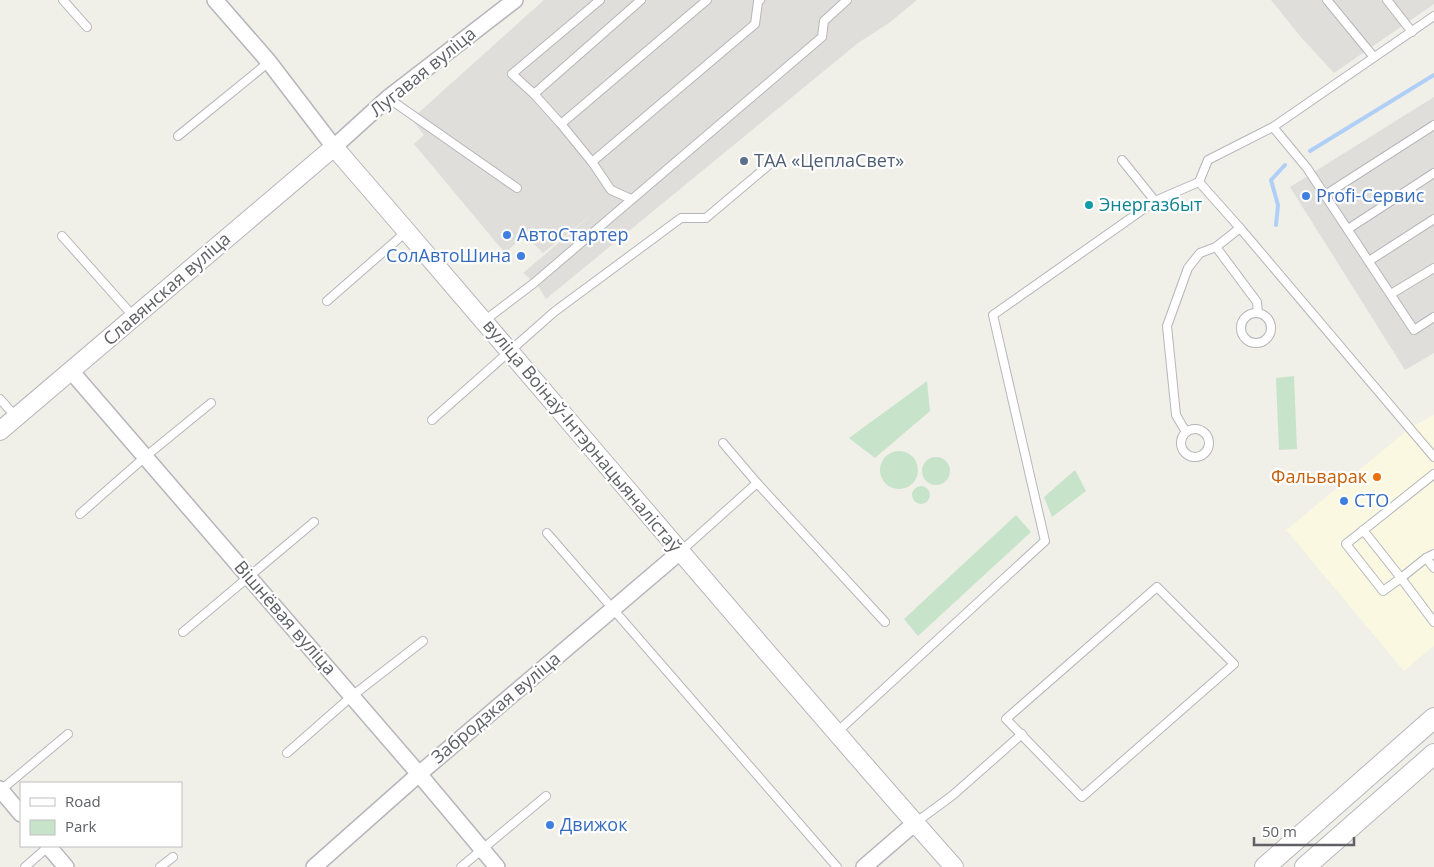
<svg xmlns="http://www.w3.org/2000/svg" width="1434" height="867" viewBox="0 0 1434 867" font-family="'Open Sans',sans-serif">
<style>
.commercial{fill:#fbf8e1}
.industrial{fill:#dfdeda}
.green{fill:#c7e4cb}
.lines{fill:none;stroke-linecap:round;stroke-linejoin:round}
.stream{stroke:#b0cff7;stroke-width:4}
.service-casing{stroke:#b5b6bb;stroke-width:10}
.minor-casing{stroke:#b5b6bb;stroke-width:18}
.tertiary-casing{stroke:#b5b6bb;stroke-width:20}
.secondary-casing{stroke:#b6b8bd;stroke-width:22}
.service{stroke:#fff;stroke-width:8}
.minor{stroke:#fff;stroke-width:15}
.tertiary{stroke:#fff;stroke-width:18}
.secondary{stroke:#fff;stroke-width:20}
.service-dot{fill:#5c6f8a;stroke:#fff;stroke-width:2}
.shop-dot{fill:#3f7fe0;stroke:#fff;stroke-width:2}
.culture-dot{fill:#0f9aa8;stroke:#fff;stroke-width:2}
.food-dot{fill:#e8710a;stroke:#fff;stroke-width:2}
.labels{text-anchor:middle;stroke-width:4.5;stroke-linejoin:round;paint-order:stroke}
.street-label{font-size:18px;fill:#5f6166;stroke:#fff}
.service-label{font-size:18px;fill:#4e5e75;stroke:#fff;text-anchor:start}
.shop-label{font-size:18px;fill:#366cbe;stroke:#fff;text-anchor:start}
.culture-label{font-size:18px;fill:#0d838f;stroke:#fff;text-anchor:start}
.food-label{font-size:18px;fill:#c56008;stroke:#fff;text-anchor:end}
</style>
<rect width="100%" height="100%" fill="#f0efe8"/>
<!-- commercial -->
<path class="commercial" d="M1434 415V646L1404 671 1286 530 1410 428Z"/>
<!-- industrial -->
<g class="industrial">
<path d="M544 0H917L889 23 858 43 546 299 538 286 523 273 594 213 543 253 525 235 505 253 414 144 424 135 410 117 415 116Z"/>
<path d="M1271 0H1434V4L1334 73 1300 36Z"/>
<path d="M1434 97V353L1405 370 1290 187Z"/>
</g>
<!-- green -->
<g class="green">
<path d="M1294 376 1297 449 1279 450 1276 378Z"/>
<path d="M927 381 930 411 875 458 849 438Z"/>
<circle cx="899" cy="470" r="19"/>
<circle cx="936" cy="471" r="14"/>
<path d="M1075 470 1086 491 1052 517 1044 497Z"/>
<circle cx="921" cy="495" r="9"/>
<path d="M1016 515 1031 532 918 636 904 619Z"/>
</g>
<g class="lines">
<!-- stream -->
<g class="stream">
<path d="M1310 151 1434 75"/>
<path d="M1276 225 1278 205 1271 180 1285 165"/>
</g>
<!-- service casing -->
<g class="service-casing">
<g id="service">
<path d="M63 0 87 27"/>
<path d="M600 0 512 74 534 94 561 124 592 162 611 190 631 199"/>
<path d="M1327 0 1373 56"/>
<path d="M1387 0 1412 32"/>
<path d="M534 94 641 0"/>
<path d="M388 98 517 188"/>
<path d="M561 124 707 0"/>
<path d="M1273 127 1307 168 1414 330 1434 317"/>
<path d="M178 136 269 62"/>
<path d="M1122 160 1155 201"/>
<path d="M592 162 755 24 758 2 760 0"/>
<path d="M1199 182 1240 228 1434 457"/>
<path d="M1325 195 1434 125"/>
<path d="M1348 229 1434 173"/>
<path d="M62 236 134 317"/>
<path d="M1216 247 1257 302 1258 313"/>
<path d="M1369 261 1434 219"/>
<path d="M1391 294 1434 268"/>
<path d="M327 301 406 232"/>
<circle cx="1256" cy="328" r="15"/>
<path d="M484 321 534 283 822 37 824 21 847 0"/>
<path d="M0 399 16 417"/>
<path d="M432 420 554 312 681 218H706L770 164"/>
<circle cx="1195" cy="443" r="14"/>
<path d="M1186 432 1176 415 1167 326 1188 268 1200 253 1216 247 1240 228"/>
<path d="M723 443 757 483"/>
<path d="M80 514 145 457 211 403"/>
<path d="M1363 530 1401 578 1383 591 1346 544 1434 474"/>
<path d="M547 533 837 867"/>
<path d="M681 551 757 483 885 622"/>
<path d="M1434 554 1426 558 1401 578 1434 622"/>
<path d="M1426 558 1434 568"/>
<path d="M1157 587 1234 664 1082 797 1006 719Z"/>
<path d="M183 632 314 522"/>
<path d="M836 733 1045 541 993 315 1155 201 1199 182 1208 160 1273 127 1434 16"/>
<path d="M287 753 352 696 423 641"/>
<path d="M1 790 68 734"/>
<path d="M915 823 953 795 1022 734"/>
<path d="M25 867 49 846"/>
<path d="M160 867 173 857"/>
<path d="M461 867 546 796"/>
</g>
</g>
<!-- minor casing -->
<g class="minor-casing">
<g id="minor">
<path d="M215 0 269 62 334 147 388 98 515 0"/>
<path d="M71 371 419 774 497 867"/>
<path d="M0 789 21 814"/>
<path d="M48 846 66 867"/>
<path d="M314 867 419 774 681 551"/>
<path d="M864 867 915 823"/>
</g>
</g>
<!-- tertiary casing -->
<g class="tertiary-casing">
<path id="tertiary" d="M0 431 334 147C541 386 744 630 954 867"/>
</g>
<!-- secondary casing -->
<g class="secondary-casing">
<g id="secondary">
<path d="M1265 867 1434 718"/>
<path d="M1305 867 1434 754"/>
</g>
</g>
<!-- service -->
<use href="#service" class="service"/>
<!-- minor -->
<use href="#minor" class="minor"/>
<!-- tertiary -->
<use href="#tertiary" class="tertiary"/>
<!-- secondary -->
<use href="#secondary" class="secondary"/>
</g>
<!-- markers -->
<circle class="service-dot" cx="744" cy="161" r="5"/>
<g class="shop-dot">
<circle cx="1306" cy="196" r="5"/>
<circle cx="507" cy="235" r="5"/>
<circle cx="521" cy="256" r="5"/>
<circle cx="1344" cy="501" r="5"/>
<circle cx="550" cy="825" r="5"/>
</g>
<circle class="culture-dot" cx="1089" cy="205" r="5"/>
<circle class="food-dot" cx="1377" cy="477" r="5"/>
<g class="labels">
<!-- street labels -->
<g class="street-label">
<text transform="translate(423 72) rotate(-39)" y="6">Лугавая вуліца</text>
<text transform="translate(167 289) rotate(-41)" y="6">Славянская вуліца</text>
<text transform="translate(582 436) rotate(50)" y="6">вуліца Воінаў-Інтэрнацыяналістаў</text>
<text transform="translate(285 618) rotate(49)" y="6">Вішнёвая вуліца</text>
<text transform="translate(496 708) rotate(-40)" y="6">Забродзкая вуліца</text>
</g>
<!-- service labels -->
<g class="service-label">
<text x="754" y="167">ТАА «ЦеплаСвет»</text>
</g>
<!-- shop labels -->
<g class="shop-label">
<text x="1316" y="202">Profi-Сервис</text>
<text x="517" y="241">АвтоСтартер</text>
<text x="511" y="262" text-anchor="end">СолАвтоШина</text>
<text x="1354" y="507">СТО</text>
<text x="560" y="831">Движок</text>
</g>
<!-- culture labels -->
<g class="culture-label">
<text x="1099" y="211">Энергазбыт</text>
</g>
<!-- food labels -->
<g class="food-label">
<text x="1367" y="483">Фальварак</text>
</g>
</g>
<!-- legend -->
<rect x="20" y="782" width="162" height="65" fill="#ffffff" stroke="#bfc0c2"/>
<rect x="30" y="798" width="25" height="8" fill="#ffffff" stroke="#bfc0c2"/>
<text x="65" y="807" font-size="15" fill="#5f6166">Road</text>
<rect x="30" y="820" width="25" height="15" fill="#c7e4cb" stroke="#bfc0c2"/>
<text x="65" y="832" font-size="15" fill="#5f6166">Park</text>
<!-- scale -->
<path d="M1254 837v8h100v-8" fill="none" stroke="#5f6166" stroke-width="2.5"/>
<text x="1262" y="837" font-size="15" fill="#5f6166" stroke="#ffffff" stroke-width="4" paint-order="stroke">50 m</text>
</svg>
